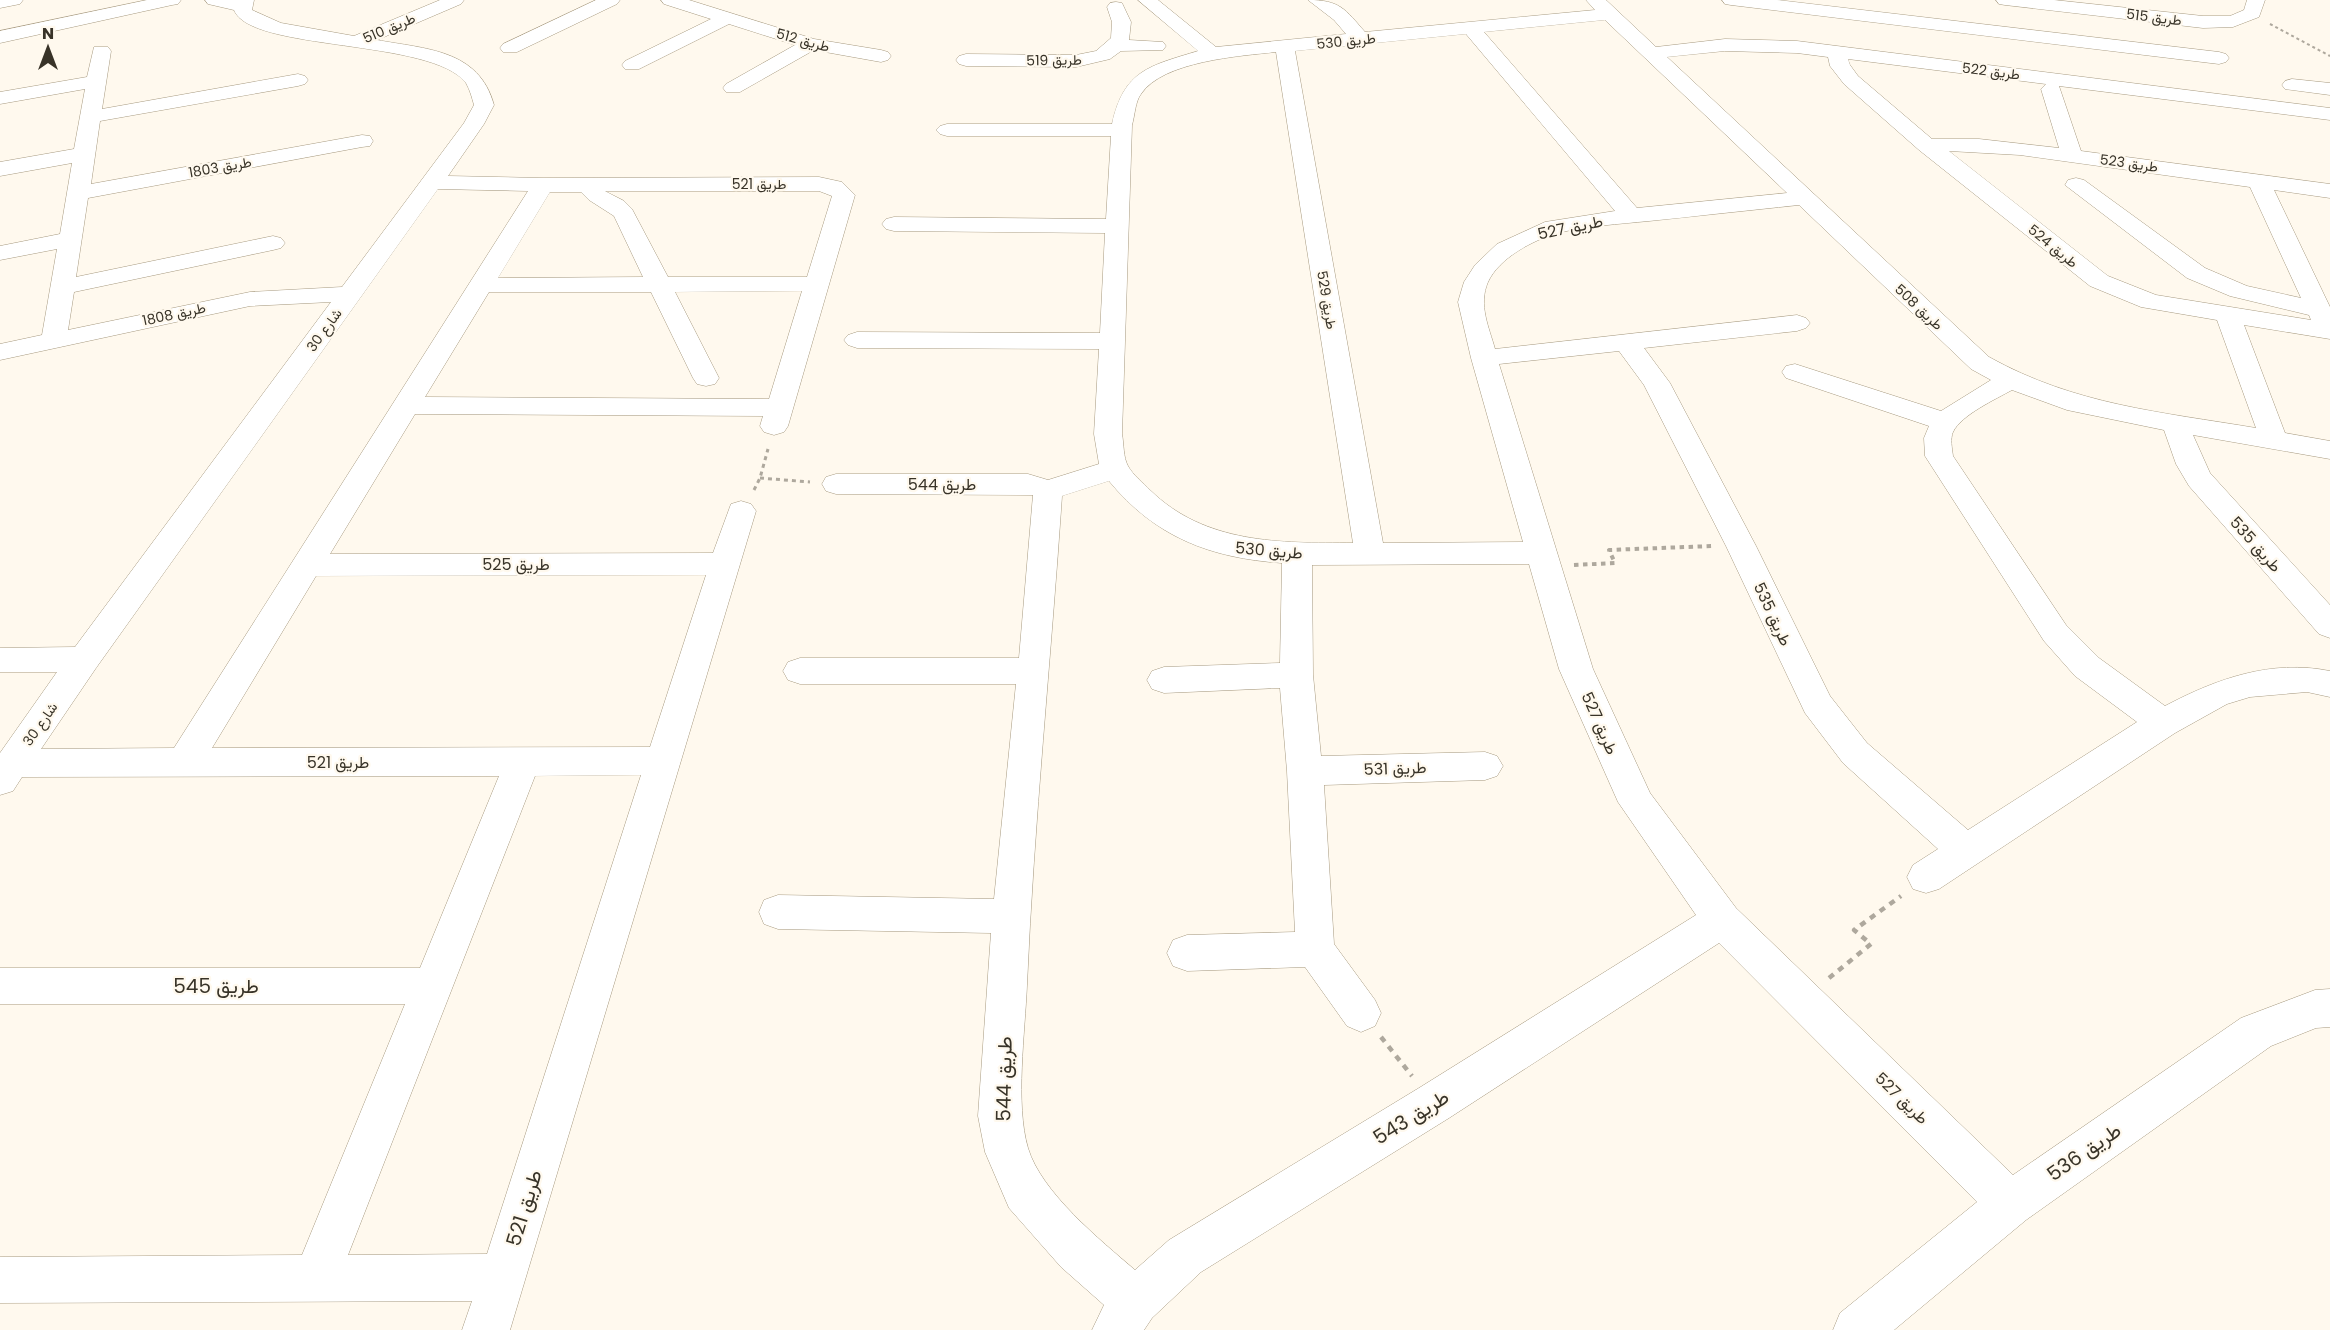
<svg xmlns="http://www.w3.org/2000/svg" width="2330" height="1330" viewBox="0 0 2330 1330" font-family="Poppins,Vazirmatn,sans-serif">
<style>
.lines{fill:none;stroke-linecap:round;stroke-linejoin:round}
.minor-casing{stroke:#a79a80;stroke-width:1}
.path-far3{stroke:#aea89d;stroke-width:2;stroke-dasharray:3 3;stroke-linecap:butt}
.path-far2{stroke:#aea89d;stroke-width:3;stroke-dasharray:4 4;stroke-linecap:butt}
.path-far1{stroke:#aea89d;stroke-width:4;stroke-dasharray:4.5 4.5;stroke-linecap:butt}
.path{stroke:#aea89d;stroke-width:4.5;stroke-dasharray:6 6;stroke-linecap:butt}
.minor{fill:#fff;fill-rule:evenodd}
.labels{text-anchor:middle;stroke-width:4.5;stroke-linejoin:round;paint-order:stroke}
.far-street-label{font-size:14px;fill:#383328;stroke:#fff9ee}
.street-label{font-size:16px;fill:#383328;stroke:#fff9ee}
.near-street-label{font-size:20px;fill:#383328;stroke:#fff9ee}
</style>
<rect width="100%" height="100%" fill="#fff9ee"/>
<g class="lines">
<!-- minor casing -->
<g class="minor-casing">
<g id="minor">
<path d="M0 0H23L20 4 0 8Z"/>
<path d="M147 0H181L178 4 172 5 0 43V31Z"/>
<path d="M205 0H254L252 10 281 23 354 36 440 0H464L461 4 377 40C425 49 479 49 494 105L484 124 448 176 543 178 819 177 842 182 855 195 788 426 784 432 774 435 764 432 760 426 763 416 415 414 330 554 713 553 731 504 741 501 751 504 756 511 510 1330H462L472 1301 0 1303V1257L302 1255 405 1004H0V968H420L499 776 22 777 13 791 0 795V753L57 672H0V648L75 647 331 302 250 306 0 360V344L42 335 57 249 0 260V246L60 234 72 163 0 176V162L74 149 85 89 0 104V92L87 77 94 47H108L111 51 102 109 298 74 305 76 308 80 305 84 298 86 100 121 91 184 362 135 370 136 373 141 370 146 362 147 88 198 76 277 273 236 281 238 285 243 281 248 273 250 74 292 68 330 250 292 342 287 464 123 474 105C472 98 470 90 466 83 432 38 250 52 234 10L208 4ZM438 189 528 191 174 748 41 749 96 668ZM605 191H819L832 196 807 277H668L632 209 624 201ZM550 192H581L589 200 614 216 643 277 498 278ZM802 291 769 399 425 397 489 292H651L693 378 697 384 706 386 715 384 719 378 675 292ZM706 575 650 747 212 748 316 576ZM641 775 487 1254 348 1255 535 776Z"/>
<path d="M596 0H620L617 4 517 52H503L500 48 503 44Z"/>
<path d="M661 0H689L814 39 881 50 888 52 891 56 888 60 881 62 814 50 740 92H726L723 88 726 84 795 45 729 24 639 69H625L622 65 625 61 711 19 664 4Z"/>
<path d="M1138 0H1158L1216 47 1346 34 1334 20 1308 0C1340 0 1345 9 1365 32L1595 10 1586 0H1606L1656 47 1725 39 1797 41 2330 108V120L2059 86 2081 151 2330 184V198L2274 190 2330 307V339L2244 325 2285 433 2330 441V459L2193 435 2210 473 2330 605V638L2319 634 2189 486 2176 464 2164 430 2067 410 2012 390C1996 399 1961 415 1953 432 1950 439 1952 448 1953 456L2066 625 2099 658 2165 706C2216 679 2271 659 2330 671V697L2307 692 2250 697 2227 704 2175 733 1939 889 1926 893 1913 889 1907 877 1913 865 1938 849 1843 763 1805 713 1726 546 1644 385 1619 351 1499 364 1593 669 1650 793 1736 908 2013 1175 2241 1018 2315 990 2330 989V1027L2316 1028 2271 1046 2026 1220 1894 1330H1833L1840 1313 1977 1202 1719 943 1449 1118 1201 1272 1152 1318 1144 1330H1092L1104 1305 1061 1267 1009 1208 985 1152 978 1116 991 933 778 929 764 924 759 912 764 900 778 895 994 899 1016 684H800L788 680 783 671 788 662 800 658H1019L1033 495 836 494 826 491 822 484 826 477 836 474H1028L1048 480 1099 464 1094 434 1099 349 857 348 848 345 844 340 848 335 857 332 1100 333 1105 233 894 231 886 229 882 224 886 219 894 217 1106 219 1111 136H947L940 134 936 130 940 126 947 124H1112C1124 70 1149 66 1198 51ZM1605 20 1787 193 1637 208 1484 32ZM1466 34 1615 211 1545 222 1497 244 1475 265 1464 282 1458 302 1471 358 1523 542 1383 543 1295 51ZM1725 51 1797 53 1828 57 1830 66 1844 84 1919 150 2090 286 2141 307 2217 320 2256 428C2161 412 2075 405 1989 357L1667 57ZM1276 52 1353 543C1280 543 1205 544 1150 490 1143 483 1133 475 1128 466 1123 457 1124 444 1122 434L1132 125C1135 115 1135 102 1141 94 1163 61 1240 56 1276 52ZM1848 59 2046 84 2041 89 2059 148 1979 139H1932L1858 76 1850 65ZM1949 151 2020 155 2250 187 2301 298 2247 286 2205 268 2084 180 2076 178 2068 180 2065 185 2187 278 2230 296 2309 315 2311 320 2156 295 2108 276ZM1799 205 1971 369 1991 380 1941 411 1795 364 1786 366 1782 372 1786 378 1929 426 1924 438 1925 456 2044 641 2075 676 2137 722 1968 830 1867 743 1830 696 1756 546 1670 383 1644 348 1797 331 1806 328 1810 323 1806 318 1797 315 1495 349C1489 327 1478 305 1488 282 1499 258 1533 240 1558 233 1586 226 1619 224 1649 221 1699 216 1749 210 1799 205ZM1109 481C1155 537 1210 558 1282 563L1280 663 1164 667 1152 671 1147 680 1152 689 1164 693 1280 688 1287 771 1295 932 1187 935 1173 940 1167 953 1173 966 1187 971 1305 967 1347 1026 1361 1032 1375 1026 1381 1013 1375 1000 1334 944 1324 785 1485 780 1497 776 1503 766 1497 756 1485 752 1321 756 1313 675 1312 565 1529 564 1559 669 1618 802 1696 915 1419 1088 1169 1240 1135 1270C1100 1240 1041 1192 1028 1148 1015 1104 1025 1032 1027 985 1034 822 1051 659 1062 496Z"/>
<path d="M1722 0H1777L2219 52 2226 54 2229 58 2226 62 2219 64 1731 5 1725 4Z"/>
<path d="M1996 0H2054L2203 16H2230L2244 10 2247 0H2265L2259 17 2233 27 2203 28 2005 5 1999 4Z"/>
<path d="M1116 2 1122 3 1131 22 1129 40 1163 42 1166 46 1163 50 1121 51 1110 59 1076 67 966 66 959 64 956 60 959 56 966 54 1076 55 1096 51 1111 38 1112 22 1107 7 1110 3Z"/>
<path d="M2292 79 2330 83V95L2285 89 2282 85 2285 81Z"/>
</g>
</g>
<!-- path-far3 -->
<path class="path-far3" d="M2270 24 2330 56"/>
<!-- path-far2 -->
<g class="path-far2">
<path d="M760 478 810 482"/>
<path d="M754 490 760 478 768 449"/>
</g>
<!-- path-far1 -->
<path class="path-far1" d="M1574 565 1615 563 1609 550 1712 546"/>
<!-- path -->
<g class="path">
<path d="M1829 978 1871 944 1854 930 1901 896"/>
<path d="M1381 1037 1412 1076"/>
</g>
<!-- minor -->
<use href="#minor" class="minor"/>
</g>
<g class="labels">
<!-- far-street labels -->
<g class="far-street-label">
<text transform="translate(2154 17) rotate(7)" y="5">طريق 515</text>
<text transform="translate(389 28) rotate(-23)" y="5">طريق 510</text>
<text transform="translate(803 40) rotate(15)" y="5">طريق 512</text>
<text transform="translate(1346 41) rotate(-6)" y="5">طريق 530</text>
<text transform="translate(1054 60) rotate(-1)" y="5">طريق 519</text>
<text transform="translate(1991 71) rotate(7)" y="5">طريق 522</text>
<text transform="translate(2129 163) rotate(8)" y="5">طريق 523</text>
<text transform="translate(220 167) rotate(-10)" y="5">طريق 1803</text>
<text x="759" y="189">طريق 521</text>
<text transform="translate(2053 246) rotate(39)" y="5">طريق 524</text>
<text transform="translate(1327 300) rotate(80)" y="5">طريق 529</text>
<text transform="translate(1919 307) rotate(43)" y="5">طريق 508</text>
<text transform="translate(174 314) rotate(-12)" y="5">طريق 1808</text>
<text transform="translate(324 330) rotate(-54)" y="5">شارع 30</text>
<text transform="translate(40 724) rotate(-55)" y="5">شارع 30</text>
</g>
<!-- street labels -->
<g class="street-label">
<text transform="translate(1570 227) rotate(-12)" y="6">طريق 527</text>
<text x="942" y="490">طريق 544</text>
<text transform="translate(2256 544) rotate(48)" y="6">طريق 535</text>
<text transform="translate(1269 550) rotate(5)" y="6">طريق 530</text>
<text x="516" y="570">طريق 525</text>
<text transform="translate(1773 614) rotate(65)" y="6">طريق 535</text>
<text transform="translate(1600 723) rotate(66)" y="6">طريق 527</text>
<text x="338" y="768">طريق 521</text>
<text transform="translate(1395 768) rotate(-2)" y="6">طريق 531</text>
<text transform="translate(1902 1098) rotate(44)" y="6">طريق 527</text>
</g>
<!-- near-street labels -->
<g class="near-street-label">
<text x="216" y="993">طريق 545</text>
<text transform="translate(1004 1079) rotate(-89)" y="7">طريق 544</text>
<text transform="translate(1411 1117) rotate(-32)" y="7">طريق 543</text>
<text transform="translate(2084 1152) rotate(-35)" y="7">طريق 536</text>
<text transform="translate(524 1208) rotate(-73)" y="7">طريق 521</text>
</g>
</g>
<!-- north arrow -->
<g transform="translate(48 48)" stroke="#fff9ee" stroke-width="4.5" paint-order="stroke">
<path d="M0-4.5L10 22L0 15L-10 22Z" fill="#383328"/>
<text y="-9" font-size="16" font-weight="bold" text-anchor="middle" fill="#383328">N</text>
</g>
</svg>
